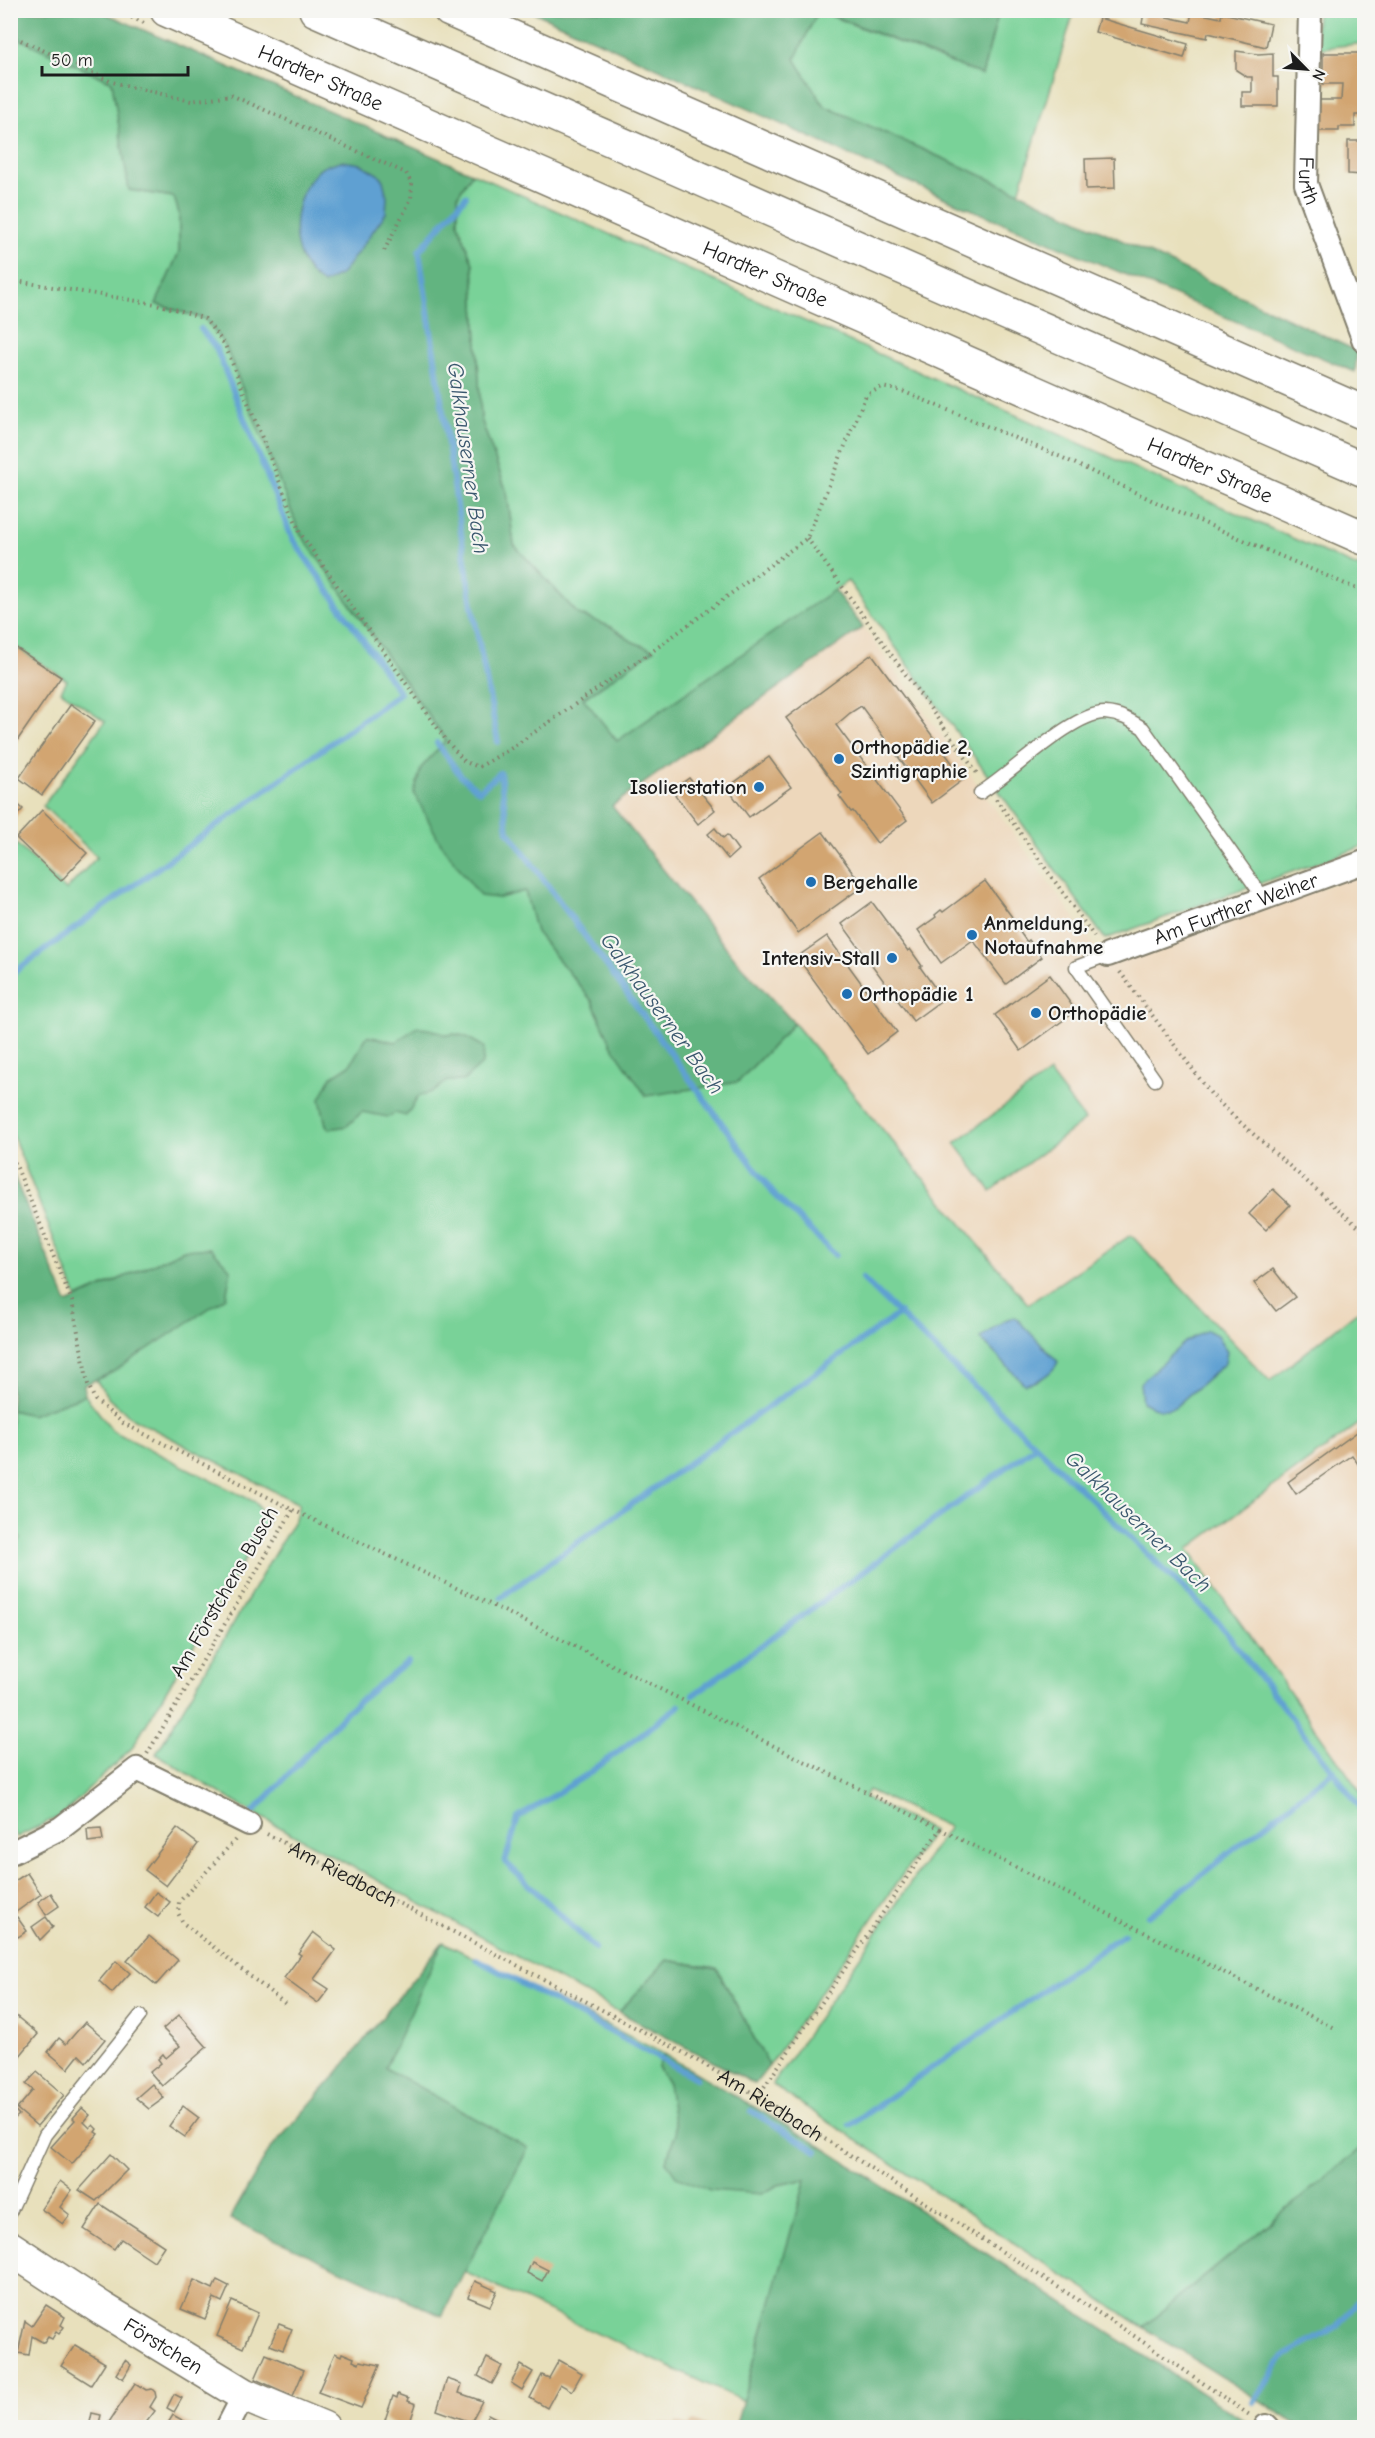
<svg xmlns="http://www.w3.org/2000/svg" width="1375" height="2438" viewBox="0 0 1375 2438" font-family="'Comic Neue',sans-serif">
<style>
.built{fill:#edd7bb}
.green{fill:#79d298;stroke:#4a775a;stroke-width:1.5}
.forest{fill:#62b480;stroke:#3f684e;stroke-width:1.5}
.water{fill:#5fa0d2;stroke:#3e5e77;stroke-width:1.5}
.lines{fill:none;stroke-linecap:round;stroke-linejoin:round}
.stream{stroke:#5fa0d2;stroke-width:6}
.building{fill:#d2a571}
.lane-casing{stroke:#827e6c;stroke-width:15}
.street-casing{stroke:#827e6c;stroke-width:26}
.secondary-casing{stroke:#827e6c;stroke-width:36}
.highway-casing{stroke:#827e6c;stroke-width:36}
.path{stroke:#827e6c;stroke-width:4;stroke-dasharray:1.5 4.5;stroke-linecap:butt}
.lane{stroke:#fff;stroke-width:12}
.street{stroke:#fff;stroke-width:22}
.secondary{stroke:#fff;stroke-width:33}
.highway{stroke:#fff;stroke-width:33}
.poi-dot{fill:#1f6fb2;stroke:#f6f6f2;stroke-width:2}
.labels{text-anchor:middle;stroke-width:4.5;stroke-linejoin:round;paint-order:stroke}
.street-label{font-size:21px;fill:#1c1c1c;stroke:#f6f6f2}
.poi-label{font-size:21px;font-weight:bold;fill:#1c1c1c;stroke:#f6f6f2;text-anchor:start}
.water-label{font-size:22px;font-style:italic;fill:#3a576e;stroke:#f6f6f2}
</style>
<rect width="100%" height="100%" fill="#f6f6f2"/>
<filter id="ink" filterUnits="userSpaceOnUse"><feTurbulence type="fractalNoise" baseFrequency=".0167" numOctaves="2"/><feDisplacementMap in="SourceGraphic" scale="12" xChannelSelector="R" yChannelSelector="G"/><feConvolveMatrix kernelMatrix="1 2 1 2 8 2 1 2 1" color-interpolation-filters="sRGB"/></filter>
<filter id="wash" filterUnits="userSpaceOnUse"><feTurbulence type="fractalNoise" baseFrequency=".008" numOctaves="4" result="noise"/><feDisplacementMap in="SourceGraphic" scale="24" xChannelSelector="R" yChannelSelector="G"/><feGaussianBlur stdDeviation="1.35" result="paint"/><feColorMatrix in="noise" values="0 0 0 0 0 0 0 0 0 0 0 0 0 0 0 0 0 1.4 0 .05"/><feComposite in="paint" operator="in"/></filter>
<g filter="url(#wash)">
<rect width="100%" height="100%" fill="#e8e0bc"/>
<!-- built -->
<g class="built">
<path d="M863 627 1108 964 1364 873V1306L1270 1381 1222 1332 1028 1304 794 1023 737 961 611 806Z"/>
<path d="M1364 1420V1797L1187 1549Z"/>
</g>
<!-- green -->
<g class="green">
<path d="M818 11 982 75 999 11H1060L1073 15 1019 192 824 106 794 59Z"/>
<path d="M1317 11H1364V43L1315 49Z"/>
<path d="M11 35 112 82 129 190 174 197 179 213V252L156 304 205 319 225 345 300 533 446 740 421 768 499 898 525 890 536 932 592 1001 612 1046 738 1082 794 1023 1028 1304 1131 1235 1270 1381 1364 1306V1420L1188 1549 1364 1797V2146L1143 2327 772 2085 949 1827 868 1790 864 1797 933 1831 769 2066 717 1968 667 1960 619 2012 241 1806 156 1754 295 1519 299 1504 134 1419 109 1399 96 1380 113 1372 184 1250 77 1298 11 1131V839L66 890 97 857 43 806 105 721 61 691 67 680 11 644Z"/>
<path d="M472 173 1364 570V846L1105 939 848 581 617 741 583 699 653 650 633 642 611 627 578 614 514 545 507 493 481 419 473 264 458 223V195Z"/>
<path d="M1049 1073 1085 1120 991 1191 955 1143Z"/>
<path d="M85 1395 113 1431 255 1502 268 1521 132 1748 62 1815 17 1837 11 1829 10 1551 21 1538 11 1530V1410L31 1415Z"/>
<path d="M443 1942 664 2054 658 2067 668 2084 676 2133 666 2161 762 2194 778 2185 806 2179 743 2401 464 2272 528 2148 384 2068Z"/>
</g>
<!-- forest -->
<g class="forest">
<path d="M11 11H100L472 173 458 195V223L473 264 481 419 507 493 514 545 578 614 611 627 633 642 654 650 583 698 617 741 834 590 863 627 612 806 737 961 794 1023 738 1082 646 1096 612 1046 592 1001 536 932 525 891 499 898 480 896 440 842 414 793 421 768 446 740 300 533 225 345 205 319 156 304 179 252V213L174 197 129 190 112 82 11 35Z"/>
<path d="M531 11H818L795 59 824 106 1019 192 1357 351 1355 372 947 199Z"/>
<path d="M821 11H999L982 75Z"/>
<path d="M417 1027 433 1030 446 1035 454 1034 465 1036 484 1047 483 1063 463 1081H447L435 1091 419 1096 406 1116 395 1113 388 1117 362 1112 347 1126 330 1129 326 1125 320 1099 331 1077 350 1065 367 1036 396 1042Z"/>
<path d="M10 1167 67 1303 184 1250 211 1248 231 1270 226 1297 113 1372 84 1385 85 1395 31 1415 11 1410Z"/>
<path d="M443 1942 385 2068 528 2148 442 2316 230 2219 268 2152 335 2076Z"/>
<path d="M667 1960 717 1969 769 2066 755 2084 619 2012Z"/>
<path d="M664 2054 816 2143 1254 2427H735L806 2179 778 2185 762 2194 710 2190 676 2176 666 2161 676 2133 668 2084 658 2067Z"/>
<path d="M1364 2146V2427H1301L1143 2327Z"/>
</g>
<!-- water -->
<g class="water">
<path d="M341 161 361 164 382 177 387 197 386 213 342 274 323 284C318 280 312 276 309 271 287 242 293 194 319 170 324 165 334 163 341 161Z"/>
<path d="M1015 1317 1058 1362C1052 1374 1037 1383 1024 1384L980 1338 1005 1320Z"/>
<path d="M1207 1330 1217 1335 1227 1352 1225 1363 1175 1407C1162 1412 1154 1408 1142 1402L1140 1383 1185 1342Z"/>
</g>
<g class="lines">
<!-- stream -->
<g class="stream">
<path d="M466 196 419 251 472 606 498 742"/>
<path d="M437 743 461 776 479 791 500 773"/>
<path d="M500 773 508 831 773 1193 835 1255"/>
<path d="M10 975 400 693 292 538 216 348 201 329"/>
<path d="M862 1278 1217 1621 1364 1812"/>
<path d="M501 1597 900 1313"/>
<path d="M693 1695 1036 1446"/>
<path d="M251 1815 348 1710 408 1662"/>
<path d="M1149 1916 1333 1771"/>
<path d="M595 1948 505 1862 518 1818 588 1774 679 1706"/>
<path d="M476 1959 696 2078"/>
<path d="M751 2111 817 2151"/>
<path d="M850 2125 1124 1934"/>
<path d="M1254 2402 1284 2356 1338 2326 1364 2293"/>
</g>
</g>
<g id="blocks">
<!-- building -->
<g class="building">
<path d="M1144 12 1190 22 1192 12 1221 18 1222 13 1271 24 1266 47 1208 33 1207 38 1142 24Z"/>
<path d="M1099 18 1188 44 1184 58 1095 32Z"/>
<path d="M1236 51 1258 54 1273 53V77H1278V106H1242V92H1252V77H1247L1236 70Z"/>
<path d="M1323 53H1364V115H1355V127H1339V131H1318V100H1341L1342 84H1323Z"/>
<path d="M1348 141H1364V175L1348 174Z"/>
<path d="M1114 158 1115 188 1086 189 1085 159Z"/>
<path d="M10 644 61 677 10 751Z"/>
<path d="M872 654 964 779 932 803 861 706 850 713 836 725 907 820 877 843 853 811 851 812 839 796 842 794 786 718Z"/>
<path d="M71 704 95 721 42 795 19 778Z"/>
<path d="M769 757 791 787 749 817 727 788Z"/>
<path d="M689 778 715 810 698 824 672 791Z"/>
<path d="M10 797 23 809 10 822Z"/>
<path d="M42 810 87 853 61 881 16 838Z"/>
<path d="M715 828 723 838 727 835 738 850 728 859 708 834Z"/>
<path d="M823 832 863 886 798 933 759 879Z"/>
<path d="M985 881 1021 929 1019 931 1027 942 1029 940 1042 957 1006 984 973 940 941 963 918 930 936 917 935 915 941 910 943 912Z"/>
<path d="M872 902 908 951 910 949 922 966 920 967 943 999 913 1021 842 924Z"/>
<path d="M827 936 897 1032 868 1054 797 957Z"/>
<path d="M1050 975 1076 1011 1021 1051 995 1015Z"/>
<path d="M1273 1189 1290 1205 1266 1230 1249 1214Z"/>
<path d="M1273 1269 1295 1297 1276 1311 1254 1283Z"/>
<path d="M1364 1427V1473L1352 1455 1296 1494 1288 1482Z"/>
<path d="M101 1828 103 1840 88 1842 87 1829Z"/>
<path d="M177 1828 198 1844 166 1886 145 1870Z"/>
<path d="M27 1873 41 1894 16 1912 10 1904V1884Z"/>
<path d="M156 1892 170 1902 158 1917 145 1907Z"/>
<path d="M51 1893 59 1906 46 1915 38 1902Z"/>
<path d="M17 1917 27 1931 18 1937 10 1927V1922Z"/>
<path d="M46 1917 53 1927 40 1940 32 1927Z"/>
<path d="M313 1932 336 1950 314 1979 329 1989 318 2003 284 1978 301 1955 298 1953Z"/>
<path d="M149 1936 178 1960 156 1985 127 1961Z"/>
<path d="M116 1961 130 1973 112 1993 99 1981Z"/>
<path d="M10 2011 38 2034 19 2057 10 2050Z"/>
<path d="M179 2015 207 2047 162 2086 150 2072 161 2063 158 2059 163 2054 166 2058 180 2046 163 2029Z"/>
<path d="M85 2022 105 2039 86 2062 79 2055 68 2069 48 2052 59 2038 66 2044Z"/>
<path d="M37 2072 64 2095 37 2126 17 2109 33 2090 26 2084Z"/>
<path d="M152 2084 164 2098 149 2109 136 2098Z"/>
<path d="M10 2105 19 2115 10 2122Z"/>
<path d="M183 2106 199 2118 185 2137 169 2126Z"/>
<path d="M82 2108 90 2115 84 2122 90 2128 93 2125 97 2129 95 2132 98 2134 72 2164 51 2147 75 2120 73 2118Z"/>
<path d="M111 2154 127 2170 96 2201 79 2190Z"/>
<path d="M60 2181 72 2190 60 2207 70 2215 63 2224 41 2209Z"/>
<path d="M100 2204 164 2246 154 2261 121 2239 114 2249 84 2229Z"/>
<path d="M532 2262 548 2270 542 2281 527 2273Z"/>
<path d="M194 2280 213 2289 217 2280 229 2286 222 2302 214 2298 205 2319 181 2309Z"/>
<path d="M475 2281 497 2291 490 2306 468 2297Z"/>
<path d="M232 2301 258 2313 243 2348 217 2336Z"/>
<path d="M46 2305 65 2317 61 2325 64 2327 59 2334 56 2332 52 2339 48 2337 44 2343 32 2336 29 2355 18 2353 25 2321 32 2326Z"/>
<path d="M279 2324 292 2329 283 2350 270 2345Z"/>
<path d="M75 2345 105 2363 91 2385 61 2366Z"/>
<path d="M335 2353 341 2356 342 2353 354 2358 353 2361 359 2364 360 2361 380 2365 361 2408 318 2392Z"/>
<path d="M266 2354 304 2370 293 2396 255 2379Z"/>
<path d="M487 2358 502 2366 492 2384 478 2376Z"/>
<path d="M125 2360 131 2365 123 2379 116 2374Z"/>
<path d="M559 2360 582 2373 572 2391 560 2384 547 2408 530 2398 542 2375 549 2378Z"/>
<path d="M521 2365 533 2372 522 2390 511 2383Z"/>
<path d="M447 2379 462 2384 459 2393 482 2401 471 2422 437 2410Z"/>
<path d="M135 2383 146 2390 152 2389 155 2392 156 2397 150 2407 155 2411 142 2428H118L109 2422Z"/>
<path d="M174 2394 182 2398 174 2412 167 2408Z"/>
<path d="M398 2394 409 2398 408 2401 416 2404 408 2428 385 2420 393 2396 397 2398Z"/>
<path d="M92 2413 101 2415 98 2428 89 2427Z"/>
<path d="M488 2414 505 2423 502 2428H481Z"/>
<path d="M173 2415 182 2420 197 2428H165Z"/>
<path d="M662 2421 676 2425V2422L689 2426 693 2421 707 2425 706 2428H646L648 2422 658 2425Z"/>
</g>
</g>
</g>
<g filter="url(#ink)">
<use href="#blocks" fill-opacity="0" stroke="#827e6c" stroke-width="1.5"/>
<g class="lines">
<!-- lane casing -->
<g class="lane-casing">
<g id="lane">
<path d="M980 793C1010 775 1073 712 1105 713 1120 714 1130 720 1143 728L1263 897"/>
<path d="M1108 955 1076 967 1155 1080"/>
<path d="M10 2212 45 2135 140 2016"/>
</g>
</g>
<!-- street casing -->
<g class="street-casing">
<g id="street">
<path id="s2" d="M1310 10 1306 184 1364 341"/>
<path id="s3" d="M1108 955 1364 862"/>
<path d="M13 1852 61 1828 137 1769 249 1824"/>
<path d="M1266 2426 1268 2428"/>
<path d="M227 2428 244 2395"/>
</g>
</g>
<!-- secondary casing -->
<g class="secondary-casing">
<g id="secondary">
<path id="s4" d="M167 10 1364 538"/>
<path id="s5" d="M10 2248 101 2308 244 2395 323 2428"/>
</g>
</g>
<!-- highway casing -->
<g class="highway-casing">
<g id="highway">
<path d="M316 10 1364 470"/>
<path d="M450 10 1364 413"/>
</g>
</g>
<!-- path -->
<g class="path">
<path d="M115 10 144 23"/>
<path d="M10 35 112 82 191 101 231 95 406 173 412 184 411 199 384 251"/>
<path d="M10 280 156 304 185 312 205 319 225 345 300 533 446 740 465 762 479 767 510 749 654 650 807 538 866 395 882 387 902 391 1061 457 1160 504 1364 592"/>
<path d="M807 538 979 776"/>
<path d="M996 799 1096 939"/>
<path d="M1120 972 1211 1094 1232 1115 1364 1232"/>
<path d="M10 1151 72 1301 88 1384 95 1400 123 1423 293 1510 147 1754"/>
<path d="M293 1510 498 1608 940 1829 758 2096"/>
<path d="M940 1829 1336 2029"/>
<path id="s1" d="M267 1834 686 2054 751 2092 1127 2331 1251 2416"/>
<path d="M235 1840 179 1902 178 1913 183 1923 288 2006"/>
</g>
<!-- lane -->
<use href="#lane" class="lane"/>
<!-- street -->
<use href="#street" class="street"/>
<!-- secondary -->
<use href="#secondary" class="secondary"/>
<!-- highway -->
<use href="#highway" class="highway"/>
</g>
</g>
<!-- markers -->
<g class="poi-dot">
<circle cx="839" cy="759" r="6"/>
<circle cx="759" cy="787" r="6"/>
<circle cx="811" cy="882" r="6"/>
<circle cx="972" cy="935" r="6"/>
<circle cx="892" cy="958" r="6"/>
<circle cx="847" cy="994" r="6"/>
<circle cx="1036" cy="1013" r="6"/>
</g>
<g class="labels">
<!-- street labels -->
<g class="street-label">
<text dy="7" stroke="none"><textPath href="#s4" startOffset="168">Hardter Straße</textPath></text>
<text dy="7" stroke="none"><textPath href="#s2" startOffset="171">Furth</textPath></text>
<text dy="7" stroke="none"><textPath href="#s4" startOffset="654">Hardter Straße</textPath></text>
<text dy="7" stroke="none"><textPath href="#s4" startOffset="1140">Hardter Straße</textPath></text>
<text dy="7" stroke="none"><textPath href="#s3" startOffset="136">Am Further Weiher</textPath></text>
<text transform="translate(224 1592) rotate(-60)" y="7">Am Förstchens Busch</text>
<text dy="7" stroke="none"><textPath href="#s1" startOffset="86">Am Riedbach</textPath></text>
<text dy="7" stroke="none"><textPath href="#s1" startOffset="572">Am Riedbach</textPath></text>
<text dy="7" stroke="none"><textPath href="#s5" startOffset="182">Förstchen</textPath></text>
</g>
<!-- poi labels -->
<g class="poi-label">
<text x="851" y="754">Orthopädie 2,<tspan x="851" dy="24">Szintigraphie</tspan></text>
<text x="747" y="794" text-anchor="end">Isolierstation</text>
<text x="823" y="889">Bergehalle</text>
<text x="984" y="930">Anmeldung,<tspan x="984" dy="24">Notaufnahme</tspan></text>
<text x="880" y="965" text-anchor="end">Intensiv-Stall</text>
<text x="859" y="1001">Orthopädie 1</text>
<text x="1048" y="1020">Orthopädie</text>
</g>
<!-- water labels -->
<g class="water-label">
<text transform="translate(469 458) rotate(82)" y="8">Galkhauserner Bach</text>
<text transform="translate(663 1013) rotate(54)" y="8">Galkhauserner Bach</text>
<text transform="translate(1139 1521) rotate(44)" y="8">Galkhauserner Bach</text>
</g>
</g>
<!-- margin -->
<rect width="1375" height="2438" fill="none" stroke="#f6f6f2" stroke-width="36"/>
<!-- north arrow -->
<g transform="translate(1306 69) rotate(115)" stroke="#f6f6f2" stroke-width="4.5" paint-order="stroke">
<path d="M0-4.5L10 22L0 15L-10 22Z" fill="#1c1c1c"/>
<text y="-9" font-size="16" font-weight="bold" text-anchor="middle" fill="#1c1c1c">N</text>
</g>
<!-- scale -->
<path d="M42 66v9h146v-9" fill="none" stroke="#1c1c1c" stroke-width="3"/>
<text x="51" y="66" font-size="18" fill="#1c1c1c" stroke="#f6f6f2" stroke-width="4.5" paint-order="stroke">50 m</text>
</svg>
